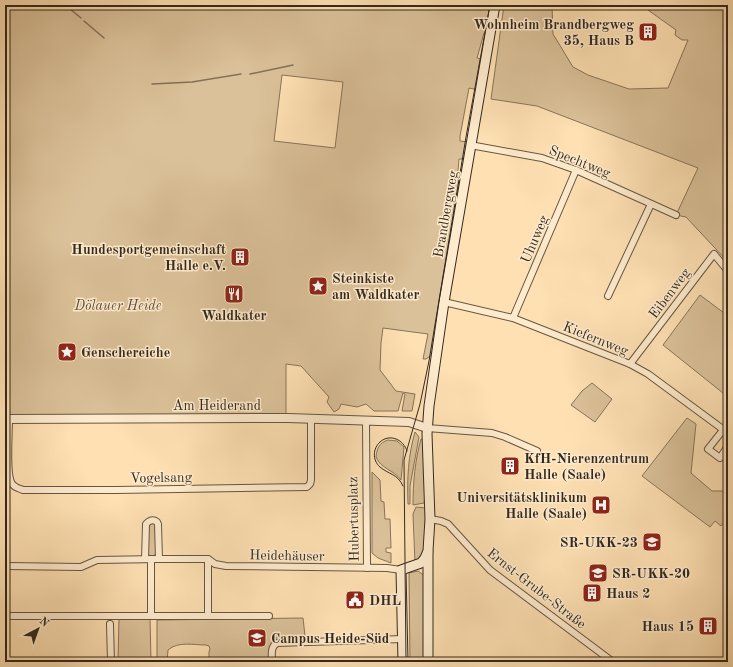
<svg xmlns="http://www.w3.org/2000/svg" width="733" height="667" viewBox="0 0 733 667" font-family="'Old Standard TT',serif">
<style>
.green{fill:#dbc199;stroke:#87745c;fill-rule:evenodd}
.lines{fill:none;stroke-linecap:round;stroke-linejoin:round}
.stream{stroke:#837159;stroke-width:1.5}
.minor-casing{stroke:#665643;stroke-width:8}
.tertiary-casing{stroke:#665643;stroke-width:10}
.secondary-casing{stroke:#33281e;stroke-width:11}
.minor{stroke:#feebcd;stroke-width:6}
.tertiary{stroke:#feebcd;stroke-width:8}
.secondary{stroke:#feebcd;stroke-width:9}
.tram{stroke:#33281e;stroke-width:1}
.labels{text-anchor:middle;stroke-width:3;stroke-linejoin:round;paint-order:stroke}
.poi-label{font-size:14px;font-weight:bold;fill:#33281e;stroke:#feebcd;text-anchor:start}
.street-label{font-size:14px;fill:#33281e;stroke:#feebcd}
.park-label{font-size:14px;font-style:italic;fill:#5d4e3d;stroke:#feebcd}
</style>
<rect width="100%" height="100%" fill="#fee0b2"/>
<filter id="stains"><feTurbulence type="fractalNoise" baseFrequency=".005" numOctaves="4"/><feColorMatrix values="0 0 0 0 .2 0 0 0 0 .09 0 0 0 0 .02 0 0 0 .5 -.17"/></filter>
<radialGradient id="worn" r=".72"><stop offset=".6" stop-color="#630" stop-opacity="0"/><stop offset="1" stop-color="#630" stop-opacity=".3"/></radialGradient>
<!-- green -->
<g class="green">
<path d="M5 5H492L487 34 484 33 477 58 482 59 478 90 469 88 460 136V141L468 142 465 159H459L457 182 461 183 432 355 426 359H423L428 334 383 328 381 343 380 370 396 391 415 394 412 411H402L405 394 403 393 398 411H374L366 404 357 407 341 404 339 409 334 412 327 402 329 397 301 366 286 364V418H5ZM282 75 343 82 335 148 274 141Z"/>
<path d="M504 5H552L553 34 573 67 588 75 629 89 668 88 688 40H682L675 35 676 30 641 5H661L669 7 674 5H728V262L686 217 676 215 698 168 537 106 491 99Z"/>
<path d="M700 295 728 316V397L663 345Z"/>
<path d="M592 383 612 399 595 422 571 405 582 391Z"/>
<path d="M687 418 696 424 691 473 712 491H728V517L721 526 715 521 710 527 642 476Z"/>
<path d="M415 432 419 437 410 486V504H408C407 479 408 456 415 432Z"/>
<path d="M421 439H423L425 497 424 503 413 505C413 483 415 460 421 439Z"/>
<path d="M388 440 397 441 404 447 401 480C394 470 381 469 376 457 377 448 379 443 388 440Z"/>
<path d="M372 472 380 480 381 501 384 502 385 519H390L391 548H386V552L391 553V563L378 558 372 553Z"/>
<path d="M416 507 426 508 425 554 415 563 413 514Z"/>
<path d="M152 523 155 524 156 527V553L153 557 148 555V526Z"/>
<path d="M418 571 426 577V662H410L409 573Z"/>
<path d="M150 617 151 662H118L119 618Z"/>
<path d="M303 618 305 636 277 637V640C267 644 269 653 269 662H209V652L210 649 209 646 206 645C194 645 178 641 168 650L167 662H157V620Z"/>
</g>
<g class="lines">
<!-- stream -->
<g class="stream">
<path d="M65 5 81 18"/>
<path d="M84 21 104 38"/>
<path d="M250 74 293 65"/>
<path d="M152 84 192 82 241 74"/>
</g>
<!-- minor casing -->
<g class="minor-casing">
<g id="minor">
<path d="M470 145 542 158 576 170 676 215"/>
<path d="M608 296 651 204"/>
<path d="M444 302 513 318 630 364 648 374 728 433"/>
<path d="M513 318 576 170"/>
<path d="M630 364 714 254 728 271"/>
<path d="M9 419C9 433 6 471 11 482 13 487 18 488 23 490H116L307 487 310 484 311 480V419"/>
<path d="M366 421 367 568"/>
<path d="M427 428 492 433 505 437 537 451"/>
<path d="M723 430 708 449 720 458 728 446"/>
<path d="M430 519 441 521 448 524 490 570 613 662"/>
<path d="M145 559 146 524C150 520 153 519 157 522L158 524 159 559"/>
<path d="M5 566 81 567 97 560 159 559H208L215 564 226 566 387 568 401 570"/>
<path d="M5 616H269"/>
<path d="M151 616V559"/>
<path d="M208 616V559"/>
<path d="M110 624 111 662"/>
<path d="M29 662H44"/>
<path d="M272 662C272 655 270 647 277 643L403 639"/>
</g>
</g>
<!-- tertiary casing -->
<g class="tertiary-casing">
<path id="tertiary" d="M5 419 288 418 409 422 427 428"/>
</g>
<!-- secondary casing -->
<g class="secondary-casing">
<g id="secondary">
<path d="M403 662 401 570 421 563 425 558 428 551 430 519 427 434 429 406 444 302 495 5"/>
<path d="M428 662V552"/>
</g>
</g>
<!-- minor -->
<use href="#minor" class="minor"/>
<!-- tertiary -->
<use href="#tertiary" class="tertiary"/>
<!-- secondary -->
<use href="#secondary" class="secondary"/>
<!-- tram -->
<g class="tram">
<path d="M403 486C398 474 388 474 380 467 372 460 373 448 380 442 390 433 404 440 407 451"/>
<path d="M406 662 404 460 420 404 429 361 466 137 490 5"/>
</g>
</g>
<!-- icons -->
<defs>
<g id="building-square" transform="scale(1)"><rect x="-9" y="-9" width="18" height="18" rx="4" fill="#8f2418" stroke="#feebcd"/><path d="M-4-6H4V6H1V3H-1V6H-4ZM-2.5-4.3h1.7v1.8h-1.7ZM.8-4.3h1.7v1.8H.8ZM-2.5-1h1.7V.8h-1.7ZM.8-1h1.7V.8H.8Z" fill="#fff"/></g>
<g id="sight-square" transform="scale(1)"><rect x="-9" y="-9" width="18" height="18" rx="4" fill="#8f2418" stroke="#feebcd"/><path d="M0-6L1.8-2.2L6-1.7L2.9 1.2L3.7 5.4L0 3.3L-3.7 5.4L-2.9 1.2L-6-1.7L-1.8-2.2Z" fill="#fff"/></g>
<g id="restaurant-square" transform="scale(1)"><rect x="-9" y="-9" width="18" height="18" rx="4" fill="#8f2418" stroke="#feebcd"/><path d="M-5-6h1v4h1v-4h1v4h1v-4h1v5L-1.5 .5V6h-2V.5L-5-1ZM5-6V6H3V1.5H1.5Q1.5-4 5-6Z" fill="#fff"/></g>
<g id="hospital-square" transform="scale(1)"><rect x="-9" y="-9" width="18" height="18" rx="4" fill="#8f2418" stroke="#feebcd"/><path d="M-5-5h3v3.5h4V-5h3V5h-3V1.5h-4V5h-3Z" fill="#fff"/></g>
<g id="university-square" transform="scale(1)"><rect x="-9" y="-9" width="18" height="18" rx="4" fill="#8f2418" stroke="#feebcd"/><path d="M0-5L7-2L0 1L-7-2ZM-4 1L0 2.5L4 1V4Q0 6-4 4Z" fill="#fff"/></g>
<g id="civic-square" transform="scale(1)"><rect x="-9" y="-9" width="18" height="18" rx="4" fill="#8f2418" stroke="#feebcd"/><path d="M-.6-6.5H3V-4.5H.6V-3L4-1V1h2V6H-6V1h2V-1L-.6-3ZM-1.2 2.5V6h2.4V2.5Z" fill="#fff"/></g>
</defs>
<g fill-rule="evenodd">
<use href="#building-square" x="648" y="32"/>
<use href="#building-square" x="240" y="257"/>
<use href="#sight-square" x="318" y="286"/>
<use href="#restaurant-square" x="234" y="294"/>
<use href="#sight-square" x="67" y="352"/>
<use href="#building-square" x="510" y="466"/>
<use href="#hospital-square" x="601" y="505"/>
<use href="#university-square" x="652" y="542"/>
<use href="#university-square" x="598" y="573"/>
<use href="#building-square" x="592" y="593"/>
<use href="#civic-square" x="355" y="600"/>
<use href="#building-square" x="708" y="626"/>
<use href="#university-square" x="257" y="638"/>
</g>
<g class="labels">
<!-- poi labels -->
<g class="poi-label">
<text x="634" y="29" text-anchor="end">Wohnheim Brandbergweg<tspan x="634" dy="16">35, Haus B</tspan></text>
<text x="226" y="254" text-anchor="end">Hundesportgemeinschaft<tspan x="226" dy="16">Halle e.V.</tspan></text>
<text x="332" y="283">Steinkiste<tspan x="332" dy="16">am Waldkater</tspan></text>
<text x="234" y="320" text-anchor="middle">Waldkater</text>
<text x="81" y="357">Genschereiche</text>
<text x="524" y="463">KfH-Nierenzentrum<tspan x="524" dy="16">Halle (Saale)</tspan></text>
<text x="587" y="502" text-anchor="end">Universitätsklinikum<tspan x="587" dy="16">Halle (Saale)</tspan></text>
<text x="638" y="547" text-anchor="end">SR-UKK-23</text>
<text x="612" y="578">SR-UKK-20</text>
<text x="606" y="598">Haus 2</text>
<text x="369" y="605">DHL</text>
<text x="694" y="631" text-anchor="end">Haus 15</text>
<text x="271" y="643">Campus Heide-Süd</text>
</g>
<!-- street labels -->
<g class="street-label">
<text transform="translate(580 161) rotate(22)" y="5">Spechtweg</text>
<text transform="translate(445 214) rotate(-80)" y="5">Brandbergweg</text>
<text transform="translate(534 239) rotate(-67)" y="5">Uhuweg</text>
<text transform="translate(669 293) rotate(-53)" y="5">Eibenweg</text>
<text transform="translate(596 338) rotate(22)" y="5">Kiefernweg</text>
<text x="217" y="410">Am Heiderand</text>
<text transform="translate(161 477) rotate(-1)" y="5">Vogelsang</text>
<text transform="translate(353 519) rotate(-91)" y="5">Hubertusplatz</text>
<text transform="translate(287 555) rotate(1)" y="5">Heidehäuser</text>
<text transform="translate(537 588) rotate(38)" y="5">Ernst-Grube-Straße</text>
</g>
<!-- park labels -->
<g class="park-label">
<text x="118" y="310">Dölauer Heide</text>
</g>
</g>
<!-- margin -->
<rect width="733" height="667" fill="none" stroke="#fee0b2" stroke-width="20"/>
<rect x="6" y="6" width="721" height="655" fill="none" stroke="#33281e" stroke-width="2"/>
<rect x="10" y="10" width="713" height="647" fill="none" stroke="#33281e"/>
<!-- north arrow -->
<g transform="translate(38 629) rotate(41)" stroke="#feebcd" stroke-width="3" paint-order="stroke">
<path d="M0-3L7 15L0 10L-7 15Z" fill="#33281e"/>
<text y="-6" font-size="11" font-weight="bold" text-anchor="middle" fill="#33281e">N</text>
</g>
<rect width="100%" height="100%" filter="url(#stains)"/>
<rect width="100%" height="100%" fill="url(#worn)"/>
</svg>
